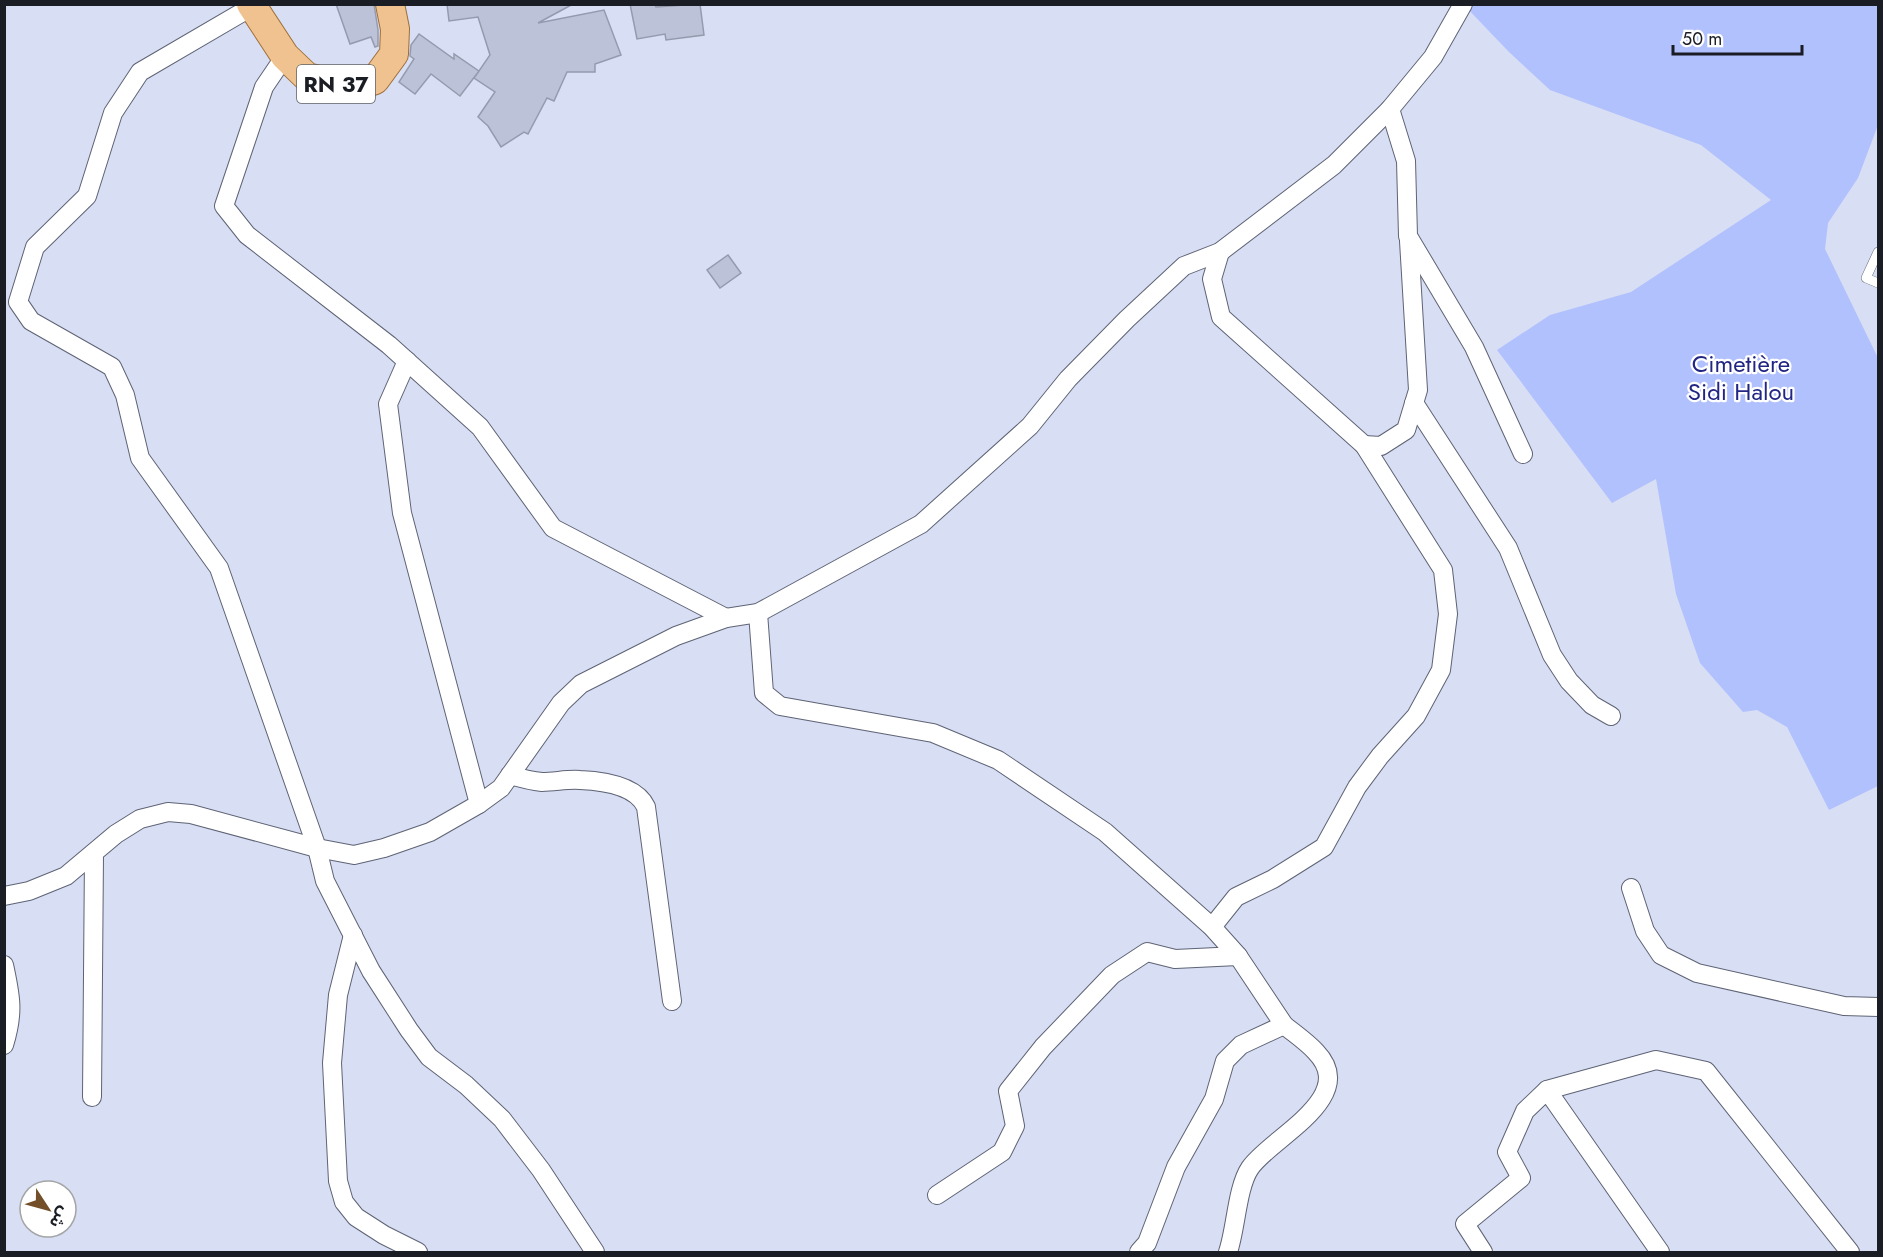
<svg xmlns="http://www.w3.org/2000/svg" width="1883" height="1257" viewBox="0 0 1883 1257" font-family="Jost,'Noto Sans Arabic',sans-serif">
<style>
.green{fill:#b1c1fd}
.building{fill:#bcc2d7;stroke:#959baf;stroke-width:1.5}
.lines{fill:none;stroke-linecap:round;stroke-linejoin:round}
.lane-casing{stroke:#5e6375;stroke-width:10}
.street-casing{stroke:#5e6375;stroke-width:20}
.primary-casing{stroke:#9e6e39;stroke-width:30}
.lane{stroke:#fff;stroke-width:9}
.street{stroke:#fff;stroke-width:18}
.primary{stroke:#efc28f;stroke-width:28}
.labels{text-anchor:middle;stroke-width:4.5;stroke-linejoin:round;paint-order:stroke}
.shield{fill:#fff;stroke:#5f6166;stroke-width:1.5}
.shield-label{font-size:22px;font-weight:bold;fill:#1b1d24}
.park-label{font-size:24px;fill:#212583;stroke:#fff}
</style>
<rect width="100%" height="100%" fill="#d8def3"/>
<!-- green -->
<path class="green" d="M1464 5H1878V125L1858 178 1828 223 1825 249 1878 358V786L1829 810 1787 727 1757 710 1743 712 1700 663 1676 594 1656 479 1612 503 1497 350 1550 315 1631 292 1771 200 1701 145 1550 90 1509 52Z"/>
<!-- building -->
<g class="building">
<path d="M336 4H374L378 30V46L375 47 371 37 350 44Z"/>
<path d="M447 4H573L538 23 604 10 621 55 595 64V72H567L554 101 547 98 528 134 524 132 501 147 488 126 478 117 495 92 474 78 479 71 460 96 431 74 415 94 399 82 414 59 410 56 411 45 419 34 454 59V54L479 71 490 55 478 17 449 21Z"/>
<path d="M630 4H655L656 7 700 4 704 35 666 40 665 34 637 39Z"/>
<path d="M728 255 741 273 720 288 707 270Z"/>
</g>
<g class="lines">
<!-- lane casing -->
<g class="lane-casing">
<path id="lane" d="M1878 252 1866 278 1878 283"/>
</g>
<!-- street casing -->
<g class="street-casing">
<g id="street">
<path d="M253 6 140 72 113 113 87 196 35 247 18 302 31 321 112 367 125 395 140 458 219 568 317 848 325 881 371 971 409 1030 429 1057 466 1085 502 1119 541 1170 595 1252"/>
<path d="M285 56 264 87 224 206 247 235 389 345 480 427 553 528 726 618"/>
<path d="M1390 109 1406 161 1408 236 1474 347 1523 454"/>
<path d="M407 361 388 404 402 513 479 804"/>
<path d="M1414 403 1508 548 1552 655 1569 681 1592 705 1611 716"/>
<path d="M1364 445 1381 446 1406 430 1418 390 1409 241"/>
<path d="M758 613 764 693 780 706 933 733 998 760 1105 832 1212 927 1238 956 1284 1025 1241 1045 1225 1061 1214 1099 1176 1167 1147 1243 1139 1252"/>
<path d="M510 775C520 778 531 781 542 782 555 782 567 779 580 780 602 781 636 785 646 807L672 1001"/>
<path d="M1631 888 1645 931 1661 955 1697 973 1844 1006 1878 1007"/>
<path d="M4 896 29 891 66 876 116 834 140 819 168 812 191 814 317 848 354 855 384 848 430 832 479 804 501 788 561 703 581 684 676 636 726 618 758 613 921 524 1030 426 1068 379 1127 319 1184 266 1220 252 1334 165 1390 109 1433 57 1463 4"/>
<path d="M1212 927 1236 897 1273 879 1324 847 1357 787 1380 756 1416 716 1441 670 1448 614 1443 570 1364 445 1221 317 1212 279 1220 252"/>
<path d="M353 935 338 995 332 1063 338 1181 344 1202 356 1217 384 1235 418 1252"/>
<path d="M4 965C11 997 14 1013 4 1045"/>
<path d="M1547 1090 1656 1060 1706 1071 1850 1252"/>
<path d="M92 1097 94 854"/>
<path d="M937 1195 1002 1152 1015 1126 1008 1091 1043 1047 1112 975 1147 952 1175 959 1238 956"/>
<path d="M1228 1252C1236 1229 1237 1187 1250 1168 1270 1138 1360 1098 1316 1052 1307 1042 1295 1034 1284 1025"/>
<path d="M1483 1252 1465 1224 1521 1178 1507 1152 1525 1111 1547 1090 1660 1252"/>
</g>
</g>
<!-- primary casing -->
<g class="primary-casing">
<path id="primary" d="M251 4 285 56 307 77 352 88 375 80 394 54 395 29 390 4"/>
</g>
<!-- lane -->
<use href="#lane" class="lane"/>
<!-- street -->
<use href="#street" class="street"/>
<!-- primary -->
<use href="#primary" class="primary"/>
</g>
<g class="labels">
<!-- shield labels -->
<rect class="shield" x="297" y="65" width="78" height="38" rx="4.5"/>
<g class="shield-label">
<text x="336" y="92">RN 37</text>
</g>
<!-- park labels -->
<g class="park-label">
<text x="1741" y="372">Cimetière<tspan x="1741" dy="28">Sidi Halou</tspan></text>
</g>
</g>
<!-- border -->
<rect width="1883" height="1257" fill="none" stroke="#1b1d24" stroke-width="12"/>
<!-- north arrow -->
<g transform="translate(48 1209) rotate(126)"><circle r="28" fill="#ffffff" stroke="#a4a5a7" stroke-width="1.5"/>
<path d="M0-4.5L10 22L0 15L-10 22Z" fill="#724f28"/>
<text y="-9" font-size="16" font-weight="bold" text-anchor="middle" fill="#1b1d24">ش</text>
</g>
<!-- scale -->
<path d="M1673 45v9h129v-9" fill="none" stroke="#1b1d24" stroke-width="3"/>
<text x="1682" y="45" font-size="18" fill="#1b1d24" stroke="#ffffff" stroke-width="4.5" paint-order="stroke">50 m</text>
</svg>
